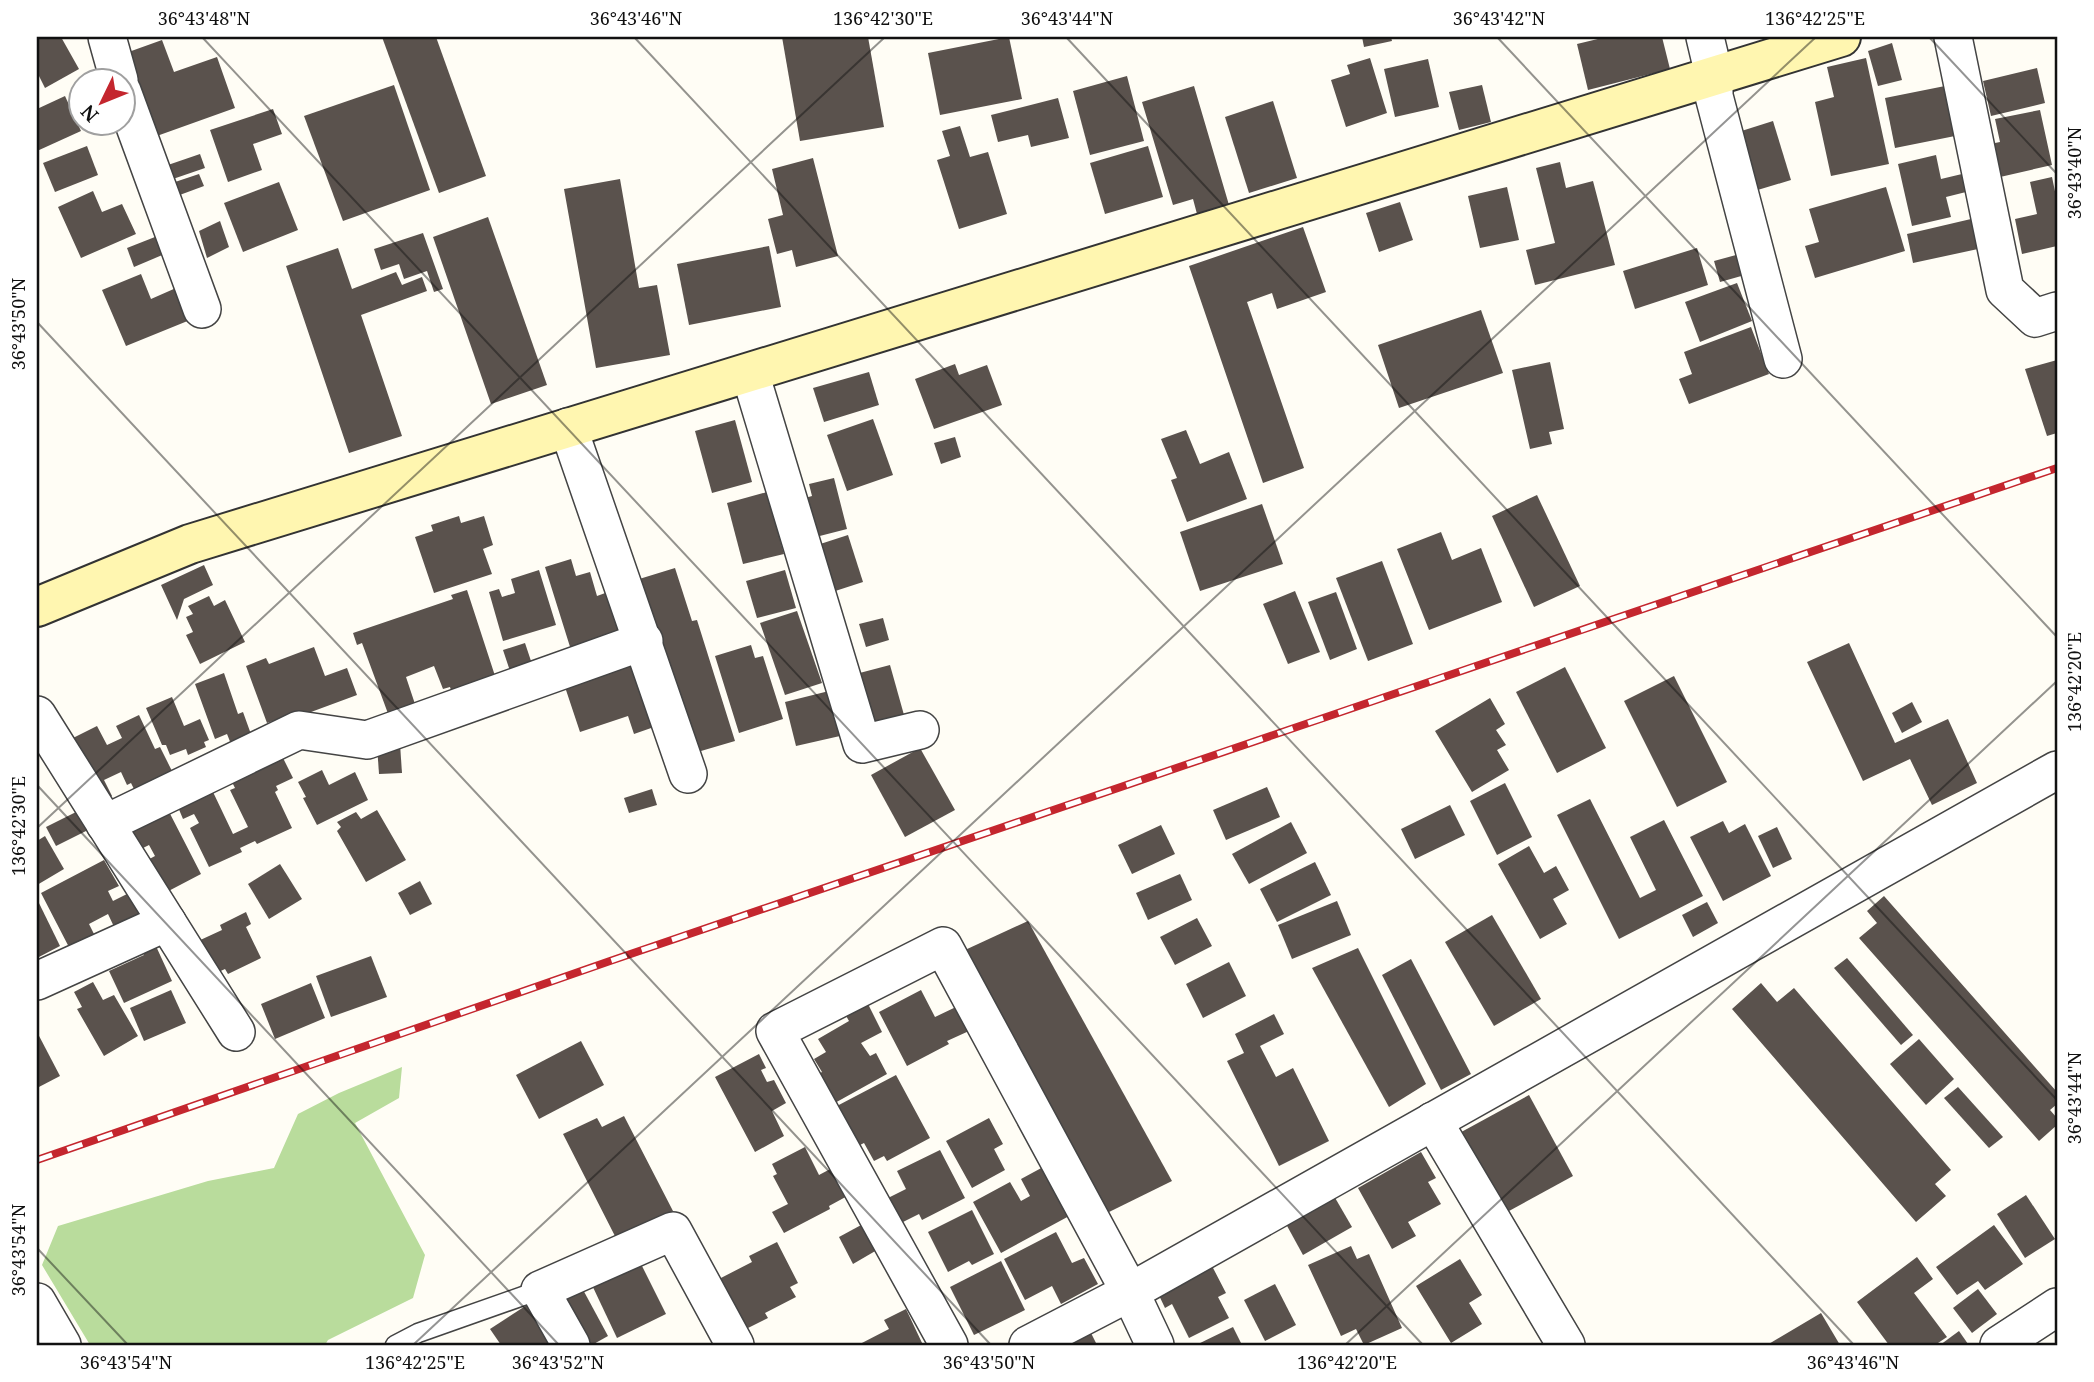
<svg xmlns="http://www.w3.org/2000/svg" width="2094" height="1382" viewBox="0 0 2094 1382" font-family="'Noto Serif',serif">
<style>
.forest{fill:#b9dc9c}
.building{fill:#5a524d}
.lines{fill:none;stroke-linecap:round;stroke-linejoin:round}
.lane-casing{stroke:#444;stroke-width:21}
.street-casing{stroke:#444;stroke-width:40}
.secondary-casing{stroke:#333;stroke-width:42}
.lane{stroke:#fff;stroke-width:18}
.street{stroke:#fff;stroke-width:37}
.secondary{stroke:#fff6b0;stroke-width:38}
.rail-casing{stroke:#c4262e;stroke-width:8}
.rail{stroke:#fff;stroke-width:5;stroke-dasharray:16;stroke-linecap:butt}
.ticks{fill:none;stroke:#111;stroke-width:2;stroke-opacity:0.45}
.neatline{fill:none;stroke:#111;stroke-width:2.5}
.ticks-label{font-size:18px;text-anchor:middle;fill:#111}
</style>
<rect width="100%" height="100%" fill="#fffdf5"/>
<!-- forest -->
<path class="forest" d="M402 1067 399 1098 355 1123 425 1255 413 1298 328 1340 325 1345H90L42 1265 58 1226 208 1181 274 1168 298 1114 339 1093Z"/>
<!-- building -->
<g class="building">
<path d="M37 37H61L79 69 45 88 37 72Z"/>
<path d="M382 37H436L486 176 439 193Z"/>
<path d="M782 37H868L884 127 800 141Z"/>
<path d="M1009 37 1022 99 940 115 928 53Z"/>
<path d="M1362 37H1391L1392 41 1364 47Z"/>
<path d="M1606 37H1662L1670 69 1588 90 1577 44Z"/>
<path d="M162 40 174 72 217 57 235 108 154 137 123 54Z"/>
<path d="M1892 43 1902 80 1878 86 1868 51Z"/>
<path d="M1370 58 1387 113 1346 127 1331 80 1350 74 1347 65Z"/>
<path d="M1866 58 1889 164 1831 176 1815 102 1834 97 1827 67Z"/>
<path d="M1428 59 1439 107 1395 117 1384 69Z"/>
<path d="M2037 68 2045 103 1991 116 1983 81Z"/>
<path d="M1127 76 1144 141 1090 155 1073 91Z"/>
<path d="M394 85 430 190 343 221 304 116Z"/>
<path d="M1482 85 1491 122 1459 130 1449 92Z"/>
<path d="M1950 85 1960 135 1895 148 1885 98Z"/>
<path d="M1194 86 1229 205 1197 214 1193 199 1173 205 1142 102Z"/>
<path d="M65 96 81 131 37 151V109Z"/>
<path d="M1058 98 1069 138 1031 147 1028 135 998 142 991 115Z"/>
<path d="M1273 101 1297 178 1249 193 1225 117Z"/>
<path d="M273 109 282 134 253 144 262 170 228 182 210 130Z"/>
<path d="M2040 110 2052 165 1987 180 1980 146 2000 142 1995 119Z"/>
<path d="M1773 121 1791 180 1751 192 1732 134Z"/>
<path d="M960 126 970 157 988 152 1007 214 959 229 937 160 950 156 942 131Z"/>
<path d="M87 146 98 175 55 192 43 163Z"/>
<path d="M1148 146 1163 197 1105 214 1090 163Z"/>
<path d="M200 154 205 168 170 180 165 166Z"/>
<path d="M1936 155 1941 179 1962 174 1966 192 1946 197 1951 217 1912 226 1898 164Z"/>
<path d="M813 158 838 256 796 267 792 250 777 254 768 219 783 215 772 169Z"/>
<path d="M1560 162 1566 188 1593 181 1615 265 1535 285 1526 250 1555 243 1536 168Z"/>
<path d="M199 174 204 186 177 196 172 183Z"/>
<path d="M2052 177 2057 201V246L2022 254 2015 219 2037 214 2030 182Z"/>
<path d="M620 179 639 288 657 285 670 355 596 368 564 189Z"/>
<path d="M279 182 298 230 243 252 224 203Z"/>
<path d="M1507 187 1519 240 1480 248 1468 196Z"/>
<path d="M1886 187 1905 251 1815 278 1805 246 1819 242 1809 209Z"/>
<path d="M93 191 102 212 122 204 136 234 81 258 58 207Z"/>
<path d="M1400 202 1413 240 1379 252 1366 213Z"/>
<path d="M488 217 547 385 491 404 433 237Z"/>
<path d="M1971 219 1978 249 1913 263 1907 234Z"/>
<path d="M220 221 229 247 207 258 199 231Z"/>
<path d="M1303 227 1326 292 1277 309 1272 293 1247 302 1304 468 1263 483 1189 266Z"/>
<path d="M423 233 443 289 434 292 427 271 404 279 399 264 381 270 374 249Z"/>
<path d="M160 235 167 253 134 267 127 248Z"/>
<path d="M769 246 781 307 689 325 677 264Z"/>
<path d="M338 248 352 289 396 272 402 285 422 277 427 291 361 315 402 436 349 453 286 266Z"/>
<path d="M1697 248 1708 285 1635 309 1623 271Z"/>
<path d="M1747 252 1752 273 1720 282 1714 261Z"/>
<path d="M141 274 151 299 176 288 190 320 126 346 102 290Z"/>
<path d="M1737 283 1752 321 1700 342 1685 302Z"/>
<path d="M1481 310 1503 373 1399 408 1378 345Z"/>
<path d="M1751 327 1769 374 1689 404 1679 379 1692 374 1684 352Z"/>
<path d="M2057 360V433L2047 436 2025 369Z"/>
<path d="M1550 362 1564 429 1549 432 1552 444 1530 449 1512 370Z"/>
<path d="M955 364 959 375 987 365 1002 405 934 429 915 379Z"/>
<path d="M869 372 879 405 824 422 813 388Z"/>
<path d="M873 419 893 475 847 491 827 435Z"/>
<path d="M735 420 752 482 712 493 695 431Z"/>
<path d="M1186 430 1200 464 1229 452 1247 499 1187 522 1171 480 1177 478 1161 439Z"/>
<path d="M955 437 961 457 941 464 934 443Z"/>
<path d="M834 478 847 529 808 539 798 500 812 496 809 484Z"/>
<path d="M767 492 784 554 743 564 727 503Z"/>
<path d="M1537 495 1580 586 1534 607 1492 516Z"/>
<path d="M1262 504 1283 564 1200 591 1180 532Z"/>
<path d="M459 516 461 523 484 516 493 545 483 549 492 574 434 593 415 537 433 531 431 525Z"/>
<path d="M1441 532 1452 560 1481 548 1502 602 1429 630 1397 549Z"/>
<path d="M848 535 863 582 826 594 811 547Z"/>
<path d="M571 559 576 576 590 572 597 596 608 592 621 634 571 650 545 567Z"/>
<path d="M1382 561 1413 644 1368 661 1336 578Z"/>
<path d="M204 565 213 585 184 599 177 620 161 585Z"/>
<path d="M675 568 692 621 697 620 735 741 684 756 636 580Z"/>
<path d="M539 570 556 625 503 641 489 592 499 589 502 597 515 593 511 579Z"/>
<path d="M785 570 796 608 757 618 746 581Z"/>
<path d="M467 590 497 682 453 697 450 687 443 689 434 666 406 677 417 710 390 719 362 643 357 645 353 633 453 599 451 595Z"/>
<path d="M1295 591 1320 652 1288 664 1263 604Z"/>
<path d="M1336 592 1357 649 1330 660 1308 602Z"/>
<path d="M209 596 214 606 225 600 245 642 200 664 186 635 193 632 186 617 193 614 188 606Z"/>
<path d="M797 611 822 683 785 695 760 623Z"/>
<path d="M883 618 889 640 866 647 859 624Z"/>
<path d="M525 643 534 670 512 677 503 650Z"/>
<path d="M1849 643 1895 743 1948 719 1977 783 1932 805 1910 759 1863 781 1807 662Z"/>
<path d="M751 645 755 658 763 656 783 719 739 733 715 656Z"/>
<path d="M314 647 325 676 347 668 357 695 284 722 282 718 267 723 246 666 266 658 269 664Z"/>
<path d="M631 658 654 727 634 734 628 716 580 732 563 681Z"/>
<path d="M890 665 904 715 866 726 852 675Z"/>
<path d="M1565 667 1606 748 1557 773 1516 692Z"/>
<path d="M224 673 238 714 243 712 252 737 231 744 227 734 215 739 195 684Z"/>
<path d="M1674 676 1727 782 1677 807 1624 701Z"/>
<path d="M829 691 840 736 796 746 785 702Z"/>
<path d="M172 697 184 726 200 719 209 740 204 742 206 747 188 755 186 749 170 755 166 745H162L146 708Z"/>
<path d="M1490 698 1505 724 1496 730 1506 745 1497 750 1509 770 1472 792 1435 731Z"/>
<path d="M1912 702 1922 722 1902 733 1892 713Z"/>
<path d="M139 715 155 749 160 747 174 775 136 793 131 783 127 785 121 772 104 780 112 796 95 804 65 742 97 726 107 745 122 738 116 726Z"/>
<path d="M400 744 402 773 379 774 377 745Z"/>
<path d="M920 748 955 810 905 837 871 775Z"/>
<path d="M282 756 293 778 276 786 278 790 275 792 292 828 257 844 255 841 240 848 242 852 209 867 190 828 199 823 194 814 183 819 175 800 202 797 213 792 233 834 248 827 230 790 235 788 228 774Z"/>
<path d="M322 770 329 785 355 772 368 800 317 825 303 798 306 797 298 782Z"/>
<path d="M1505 783 1532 837 1497 855 1470 801Z"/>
<path d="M1267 787 1280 817 1226 840 1213 810Z"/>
<path d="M652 789 657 805 629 813 624 798Z"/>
<path d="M1590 799 1640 898 1656 890 1630 837 1664 820 1703 896 1619 939 1557 815Z"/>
<path d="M165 804 201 874 159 896 142 863 155 856 149 845 135 852 122 826Z"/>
<path d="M1450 805 1465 835 1415 859 1401 829Z"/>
<path d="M377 810 406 860 366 882 337 831 341 827 337 822 356 812 361 819Z"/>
<path d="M78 811 88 830 56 846 46 827Z"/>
<path d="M1723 821 1729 833 1745 824 1771 876 1723 901 1690 837Z"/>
<path d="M1291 822 1307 853 1249 884 1232 854Z"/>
<path d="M1161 825 1175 854 1132 874 1118 845Z"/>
<path d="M1777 827 1792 859 1773 868 1758 836Z"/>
<path d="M45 836 64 869 37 885V841Z"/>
<path d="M1529 846 1544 873 1556 866 1569 890 1553 899 1567 924 1540 939 1498 864Z"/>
<path d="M104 860 119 886 108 891 113 901 129 893 141 919 116 931 108 914 89 924 97 940 72 953 41 893Z"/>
<path d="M1315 862 1331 895 1277 922 1260 889Z"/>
<path d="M280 864 302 899 269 919 248 884Z"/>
<path d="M1180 874 1192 900 1148 920 1136 893Z"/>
<path d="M420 881 432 904 410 915 398 893Z"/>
<path d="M1884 896 2057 1092V1104L2050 1110 2057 1118V1125L2039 1141 1859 938 1877 923 1867 911Z"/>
<path d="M37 899 60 946 37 958Z"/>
<path d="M1337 901 1351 935 1292 959 1278 925Z"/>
<path d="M1707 902 1718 923 1693 937 1682 915Z"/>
<path d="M246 912 251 924 246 927 261 958 228 974 225 969 212 975 196 942 222 930 220 925Z"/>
<path d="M1492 915 1541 999 1494 1026 1445 942Z"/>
<path d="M1197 918 1212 946 1175 965 1160 937Z"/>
<path d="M1028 921 1172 1181 1105 1214 965 950Z"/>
<path d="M155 944 172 981 124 1003 109 971 144 955 142 950Z"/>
<path d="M1358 948 1426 1084 1389 1107 1312 968Z"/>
<path d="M371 956 387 997 331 1017 316 976Z"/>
<path d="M1847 958 1913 1035 1901 1045 1834 968Z"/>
<path d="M1411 959 1471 1074 1441 1090 1382 975Z"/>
<path d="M1229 962 1246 996 1203 1018 1186 984Z"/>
<path d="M93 982 103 1000 114 995 138 1036 104 1056 77 1009 82 1007 74 992Z"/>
<path d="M311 983 325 1018 275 1039 261 1004Z"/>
<path d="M1761 983 1777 1002 1794 988 1951 1170 1935 1184 1946 1196 1916 1222 1732 1009Z"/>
<path d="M171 990 186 1023 144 1041 130 1008Z"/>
<path d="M921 990 935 1017 958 1006 969 1031 947 1041 949 1044 907 1066 879 1012Z"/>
<path d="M867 1002 882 1032 861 1043 870 1056 876 1053 887 1074 833 1104 817 1075 822 1072 814 1059 826 1052 818 1039 849 1021 845 1014Z"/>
<path d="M1274 1014 1284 1034 1260 1046 1276 1077 1293 1068 1329 1141 1279 1166 1227 1061 1244 1053 1235 1034Z"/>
<path d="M37 1032 60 1076 37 1088Z"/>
<path d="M1919 1039 1954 1079 1926 1105 1890 1064Z"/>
<path d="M581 1041 604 1085 539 1119 516 1075Z"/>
<path d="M759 1054 766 1068 761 1070 767 1082 774 1080 786 1103 772 1111 784 1136 755 1152 715 1077Z"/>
<path d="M896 1075 930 1138 887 1161 884 1156 874 1161 864 1143 856 1147 835 1107Z"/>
<path d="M1958 1087 2003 1137 1989 1148 1944 1098Z"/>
<path d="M1529 1095 1573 1176 1498 1217 1454 1136Z"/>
<path d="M624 1116 673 1211 617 1240 563 1134 597 1118 602 1127Z"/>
<path d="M989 1118 1003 1144 994 1149 1005 1170 972 1188 946 1141Z"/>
<path d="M805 1147 819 1175 836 1166 851 1194 829 1206 830 1209 784 1233 772 1212 788 1204 773 1176 777 1174 772 1164Z"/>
<path d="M940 1150 965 1198 922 1220 919 1214 899 1224 886 1199 906 1189 897 1171Z"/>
<path d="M1421 1152 1436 1178 1428 1182 1441 1204 1408 1222 1416 1236 1392 1249 1358 1188Z"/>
<path d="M1045 1166 1071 1215 1001 1253 973 1202 1010 1182 1021 1201 1030 1196 1021 1179Z"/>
<path d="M2026 1195 2055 1239 2025 1258 1997 1214Z"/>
<path d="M1334 1196 1352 1227 1303 1255 1286 1224Z"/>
<path d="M972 1210 994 1254 972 1265 969 1261 948 1272 928 1232Z"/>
<path d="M863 1224 877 1250 853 1264 839 1237Z"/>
<path d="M1994 1225 2023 1264 1985 1290 1978 1281 1957 1295 1936 1267Z"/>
<path d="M1056 1232 1072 1263 1084 1258 1098 1284 1061 1304 1052 1286 1025 1300 1004 1259Z"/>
<path d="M777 1242 798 1283 790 1287 796 1297 765 1313 768 1318 744 1330 717 1280 752 1262 749 1256Z"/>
<path d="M1351 1246 1357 1259 1369 1254 1402 1328 1364 1345 1356 1329 1341 1336 1308 1265Z"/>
<path d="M1917 1257 1933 1279 1914 1293 1947 1337 1935 1345H1915L1913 1343 1910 1345H1889L1857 1302Z"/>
<path d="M1460 1259 1482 1295 1469 1303 1482 1324 1451 1343 1416 1286Z"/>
<path d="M639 1260 666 1314 617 1338 591 1283Z"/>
<path d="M1001 1261 1025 1310 974 1335 950 1287Z"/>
<path d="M1212 1266 1226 1293 1218 1297 1229 1318 1189 1338 1172 1304 1165 1308 1156 1289Z"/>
<path d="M1275 1284 1296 1325 1265 1341 1244 1300Z"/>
<path d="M581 1286 608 1336 592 1345H578L554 1302Z"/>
<path d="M1978 1289 1997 1314 1972 1333 1953 1308Z"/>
<path d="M530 1303 557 1345H501L490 1329Z"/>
<path d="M906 1309 923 1345H858L889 1329 884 1320Z"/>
<path d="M1821 1313 1840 1345H1767Z"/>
<path d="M1233 1327 1242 1345H1196Z"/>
<path d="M1090 1331 1097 1345H1063Z"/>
<path d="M1959 1331 1968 1344 1940 1345Z"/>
</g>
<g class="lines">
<!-- lane casing -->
<g class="lane-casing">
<path id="lane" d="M395 1345 418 1333 540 1290"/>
</g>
<!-- street casing -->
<g class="street-casing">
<g id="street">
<path d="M107 37 119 80"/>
<path d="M1705 37 1714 75V96L1783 359"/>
<path d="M1953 37 2005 290 2035 318 2057 311"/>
<path d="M122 91 202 309"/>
<path d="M750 373 862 744 920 730"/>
<path d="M568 427 688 774"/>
<path d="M37 715 236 1032"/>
<path d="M105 824 299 730 367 740 644 641"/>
<path d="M37 981 167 922"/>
<path d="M1433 1121 1566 1345"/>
<path d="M37 1302 62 1345"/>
<path d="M571 1345 540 1290 673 1231 735 1345"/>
<path d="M949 1345 775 1031 943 946 1130 1292 2057 770"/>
<path d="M1028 1345 1130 1292 1155 1345"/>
<path d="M1999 1345 2057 1307"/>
</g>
</g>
<!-- secondary casing -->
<g class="secondary-casing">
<path id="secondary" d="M37 607 190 544 1841 37"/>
</g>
<!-- lane -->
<use href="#lane" class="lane"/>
<!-- street -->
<use href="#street" class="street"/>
<!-- secondary -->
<use href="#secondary" class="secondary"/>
<!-- rail casing -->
<g class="rail-casing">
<path id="rail" d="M37 1160 610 961 2057 468"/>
</g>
<!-- rail -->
<use href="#rail" class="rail"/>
</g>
<!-- ticks -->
<path class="ticks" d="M202 37 1423 1345M634 37 1854 1345M1066 37 2057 1100M1497 37 2057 637M1929 37 2057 174M37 322 991 1345M37 785 559 1345M37 828 885 37M37 1248 128 1345M413 1345 1816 37M1345 1345 2057 681"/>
<!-- border -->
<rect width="2094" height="1382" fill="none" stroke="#ffffff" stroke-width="77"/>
<!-- north arrow -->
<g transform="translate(102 102) rotate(227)"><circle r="33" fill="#ffffff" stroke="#a0a0a0" stroke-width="2"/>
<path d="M0-5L12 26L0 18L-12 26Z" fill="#c4262e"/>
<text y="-10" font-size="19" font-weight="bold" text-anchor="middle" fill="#111111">N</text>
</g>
<rect x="38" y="38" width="2018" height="1306" class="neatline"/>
<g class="ticks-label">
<text x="204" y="25">36°43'48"N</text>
<text x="636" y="25">36°43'46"N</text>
<text x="883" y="25">136°42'30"E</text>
<text x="1067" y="25">36°43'44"N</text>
<text x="1499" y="25">36°43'42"N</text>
<text x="1815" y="25">136°42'25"E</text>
<text transform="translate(2075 173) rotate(-90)" y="6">36°43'40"N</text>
<text transform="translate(19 324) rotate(-90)" y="6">36°43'50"N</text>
<text transform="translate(2075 682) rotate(-90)" y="6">136°42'20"E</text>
<text transform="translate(19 826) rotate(-90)" y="6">136°42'30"E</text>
<text transform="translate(2075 1098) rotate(-90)" y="6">36°43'44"N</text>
<text transform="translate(19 1250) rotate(-90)" y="6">36°43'54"N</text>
<text x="126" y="1369">36°43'54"N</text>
<text x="415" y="1369">136°42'25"E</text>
<text x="558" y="1369">36°43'52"N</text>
<text x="989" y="1369">36°43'50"N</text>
<text x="1347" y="1369">136°42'20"E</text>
<text x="1853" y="1369">36°43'46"N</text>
</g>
</svg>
